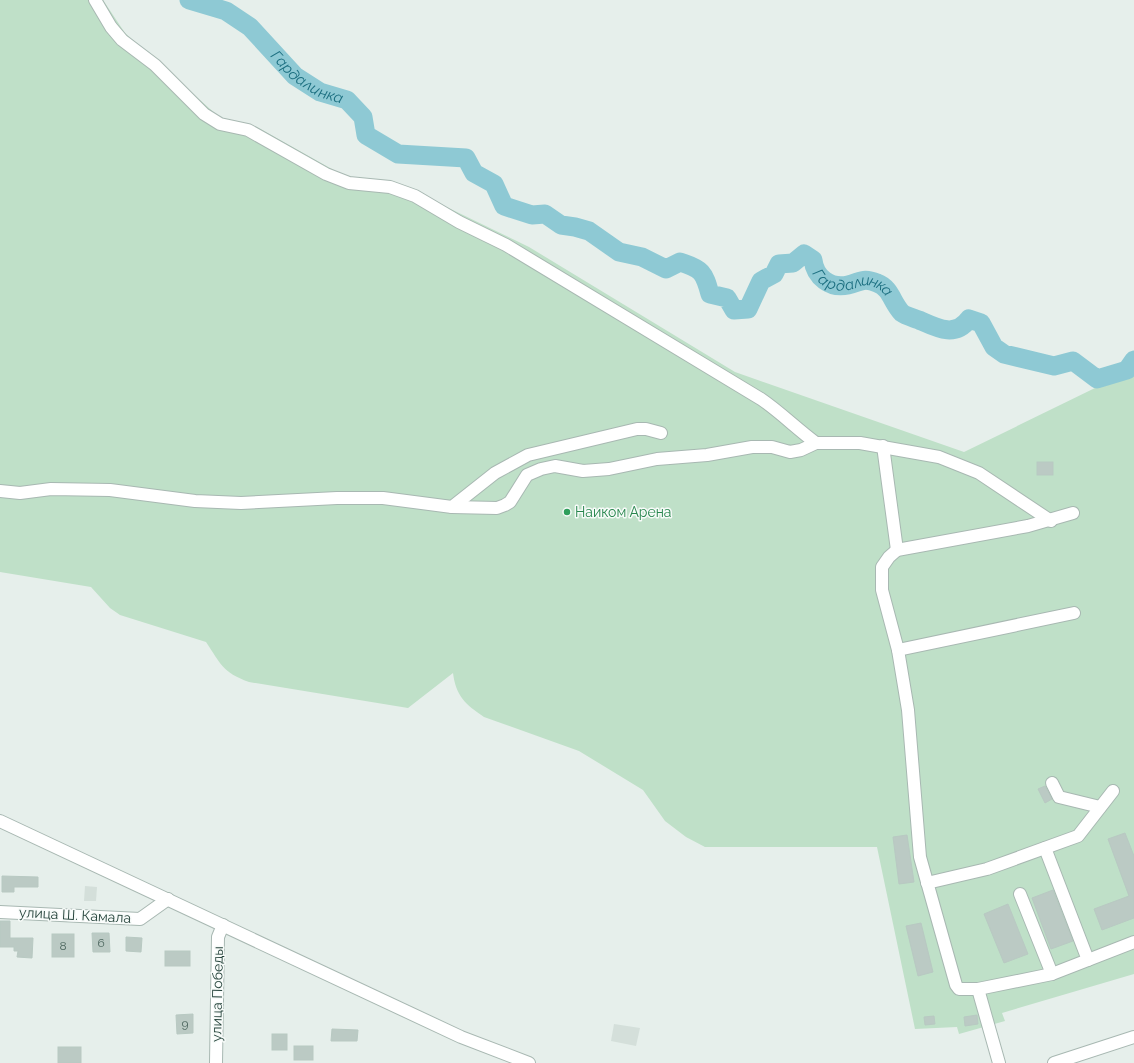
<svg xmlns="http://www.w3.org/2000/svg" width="1134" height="1063" viewBox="0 0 1134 1063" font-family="Raleway,sans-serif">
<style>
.built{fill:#d4dfda}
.green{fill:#bfe0c8}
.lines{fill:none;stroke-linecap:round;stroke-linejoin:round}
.river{stroke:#8ec9d4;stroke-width:19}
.building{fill:#bbcac4;stroke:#b8c9c2}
.minor-casing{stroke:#a8b8b2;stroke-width:14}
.minor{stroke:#fff;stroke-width:12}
.leisure-dot{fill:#2e9e5b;stroke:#f7fbf9;stroke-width:1.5}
.labels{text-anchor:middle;stroke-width:3;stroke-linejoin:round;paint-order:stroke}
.number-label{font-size:12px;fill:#4a645c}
.leisure-label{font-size:14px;fill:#27864d;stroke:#f7fbf9;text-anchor:start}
.street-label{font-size:14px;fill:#24423a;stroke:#f7fbf9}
.water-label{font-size:15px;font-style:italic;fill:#1c6f80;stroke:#f7fbf9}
</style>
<rect width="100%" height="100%" fill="#e6efeb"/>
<!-- built -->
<g class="built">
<path d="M85 886 97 887 96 901H84Z"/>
<path d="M614 1024 640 1028 636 1046 611 1041Z"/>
</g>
<!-- green -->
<path class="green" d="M0 0H103L125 33 219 117 257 127 346 177 395 182 529 247 735 372 964 452 1134 369V974L1002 1013 1005 1021 959 1034 957 1027 915 1029 877 847H705L686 837 665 821 643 790 579 751 484 717C465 704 456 696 453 673L408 708 249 682C222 672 221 664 206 642L120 615 110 608 91 587 0 572Z"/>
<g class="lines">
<!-- river -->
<path class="river" id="s1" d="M189 0 226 11 250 27 295 76 320 92 347 100 363 117 366 135 398 154 466 158 474 173 494 184 504 206 532 215 545 214 561 225 575 227 589 231 619 252 642 257 666 269 680 262C702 269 704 272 710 294L727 298 734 310 748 309 761 281 774 274 779 264 793 263 804 254 813 260C815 277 830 289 848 285 861 282 863 277 877 283 891 288 892 303 902 313 906 316 914 318 919 320 937 328 955 338 969 319L981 323 994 347 1004 354 1054 366 1073 361 1097 379 1127 370 1134 360"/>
</g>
<!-- building -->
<g class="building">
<rect x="1037" y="462" width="16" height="13"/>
<path d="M1045 786 1052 799 1045 803 1038 789Z"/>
<path d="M1125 833 1134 856V918L1102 930 1094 909 1129 896 1108 839Z"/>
<path d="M907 835 914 882 899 884 893 837Z"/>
<path d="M2 876 38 877V887H14V892H2Z"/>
<path d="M1053 890 1073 941 1051 949 1032 898Z"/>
<path d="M1008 904 1028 954 1004 963 984 914Z"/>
<path d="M0 921H10V938H33L32 958 17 957 18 951H14V947H0Z"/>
<path d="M921 923 933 972 918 976 906 926Z"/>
<path d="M92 933H109L110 952H93Z"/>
<rect x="52" y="934" width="22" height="23"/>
<path d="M126 937 142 938 141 952 126 951Z"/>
<rect x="165" y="951" width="25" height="15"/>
<path d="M193 1014V1033L177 1034 176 1015Z"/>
<path d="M977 1015 978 1024 965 1026 964 1017Z"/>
<path d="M934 1016 935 1024 925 1025 924 1017Z"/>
<path d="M332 1029 358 1030 357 1041H331Z"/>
<rect x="272" y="1034" width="15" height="16"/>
<rect x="294" y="1046" width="19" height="14"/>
<rect x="58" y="1047" width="23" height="16"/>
</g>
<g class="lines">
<!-- minor casing -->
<g class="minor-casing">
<g id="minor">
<path d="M95 0 111 27 122 40 155 65 204 114 220 124 248 130 326 174 349 183 390 187 415 196 459 222 506 245 761 399C780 412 797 429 816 443"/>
<path d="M883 446 897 550"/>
<path d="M0 491 20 493 51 489 110 490 195 501 241 503 337 498H383L452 507 495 473 528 455 637 429H646L661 433"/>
<path d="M452 507 497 508 505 505 510 502 527 475 541 469 555 466 583 471 609 469 657 459 707 455 752 447H772L790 452 801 450 816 443H860L939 457 979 473 1051 521"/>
<path d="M1073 513 1028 526 897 550 889 557 882 567V590L898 650 908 710 920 857 956 985 959 989H978L1052 974 1134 942"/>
<path d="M898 650 1074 613"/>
<path d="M1052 783 1059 797 1100 807"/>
<path d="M0 821 461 1037 529 1063"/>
<path d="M1045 848 1088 960"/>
<path d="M927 883 987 869 1078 836 1113 791"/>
<path d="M1020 894 1052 974"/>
<path d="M0 912 140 919 168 899"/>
<path d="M978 989 999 1063"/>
<path d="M216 1063 218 937 223 925"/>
<path d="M1054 1063 1134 1037"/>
</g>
</g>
<!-- minor -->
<use href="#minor" class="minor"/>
</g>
<!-- markers -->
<circle class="leisure-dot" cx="567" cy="512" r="4"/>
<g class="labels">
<!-- number labels -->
<g class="number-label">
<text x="101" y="947">6</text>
<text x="63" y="950">8</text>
<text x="185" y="1028">9</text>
</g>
<!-- leisure labels -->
<g class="leisure-label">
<text x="575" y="517">Наиком Арена</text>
</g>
<!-- street labels -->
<g class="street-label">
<text transform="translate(75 915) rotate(3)" y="5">улица Ш. Камала</text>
<text transform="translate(217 994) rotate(-89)" y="5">улица Победы</text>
</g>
<!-- water labels -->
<g class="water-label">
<text dy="5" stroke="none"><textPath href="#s1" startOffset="145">Гардалинка</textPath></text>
<text dy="5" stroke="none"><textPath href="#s1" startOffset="838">Гардалинка</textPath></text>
</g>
</g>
</svg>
